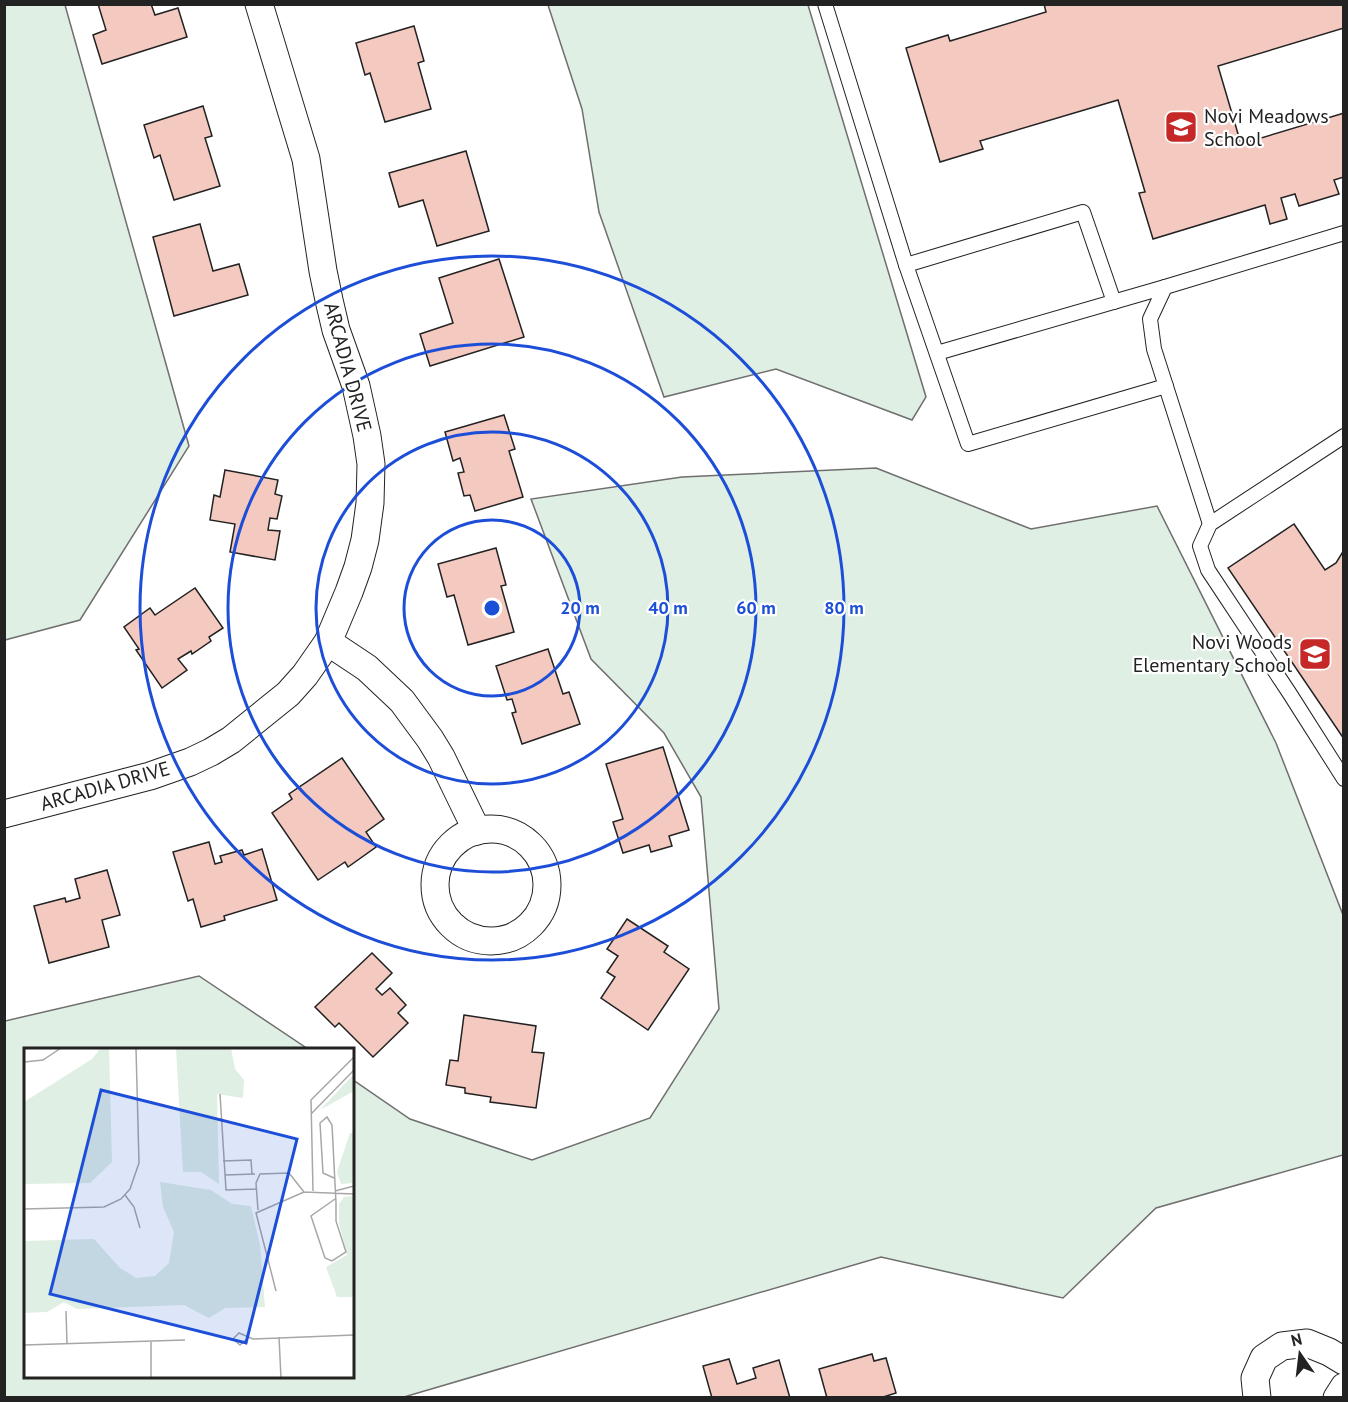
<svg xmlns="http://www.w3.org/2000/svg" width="1348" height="1402" viewBox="0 0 1348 1402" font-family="'PT Sans',sans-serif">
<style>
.green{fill:#e0efe3;stroke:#6f6f6f;stroke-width:1.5}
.building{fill:#f3c9c0;stroke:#222;stroke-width:1.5}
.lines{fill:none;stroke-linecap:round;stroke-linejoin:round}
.service-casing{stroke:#222;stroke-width:16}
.minor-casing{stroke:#222;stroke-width:29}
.service{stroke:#fff;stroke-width:14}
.minor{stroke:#fff;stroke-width:27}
.ring{fill:none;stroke:#1d4ed8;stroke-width:3}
.labels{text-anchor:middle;stroke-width:4.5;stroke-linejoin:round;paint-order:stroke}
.poi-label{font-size:20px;fill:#222;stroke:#fff;text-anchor:start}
.street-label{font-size:20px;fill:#222;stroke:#fff}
.inset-road{fill:none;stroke:#a7a7a7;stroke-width:1.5}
.view{fill:#1d4ed8;fill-opacity:0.15;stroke:#1d4ed8;stroke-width:3}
.inset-edge{fill:none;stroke:#222;stroke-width:3}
.centre{fill:#1d4ed8;stroke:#fff;stroke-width:3}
.ring-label{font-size:18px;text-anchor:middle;font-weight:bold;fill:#1d4ed8;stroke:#fff;stroke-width:4.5;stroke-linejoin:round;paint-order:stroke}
</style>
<rect width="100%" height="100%" fill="#fff"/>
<!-- green -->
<g class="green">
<path d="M5 4 65 5 189 446 80 620 5 640Z"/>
<path d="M548 5H808L926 397 912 420 776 369 664 397 599 212 582 109Z"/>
<path d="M876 468 1031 529 1157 506 1276 743 1343 915V1155L1156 1208 1063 1298 881 1257 404 1397H5V1021L199 976 308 1049 26 1050V1376H352L353 1080 410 1119 532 1160 650 1118 719 1009 701 797 664 733 591 659 531 499 682 477Z"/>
</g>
<!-- building -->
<g class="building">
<path d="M98 4H151L155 15 178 8 187 37 102 64 93 35 106 30Z"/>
<path d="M1044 4H1344V28L1218 66 1241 144 1344 113V177L1334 180 1339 194 1299 206 1295 194 1281 198 1287 219 1270 224 1265 205 1153 239 1139 193 1145 192 1118 100 980 141 983 149 940 162 906 48 948 35 950 41 1046 12Z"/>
<path d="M414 26 424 61 418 63 431 109 385 122 370 73 365 75 356 43Z"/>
<path d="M203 106 212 136 205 138 220 186 174 200 160 155 154 158 144 125Z"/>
<path d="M466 151 489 231 437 246 423 200 399 207 389 173Z"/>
<path d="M200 224 213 271 239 264 248 295 174 316 153 237Z"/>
<path d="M499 259 524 337 430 366 420 334 453 323 439 278Z"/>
<path d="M504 415 515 449 509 451 523 497 475 511 470 495 464 496 458 473 464 472 460 458 453 461 445 432Z"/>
<path d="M225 470 278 480 275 494 282 496 277 519 270 518 268 530 280 531 275 560 230 552 235 524 210 520 214 495 220 497Z"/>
<path d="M1294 524 1325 570 1336 563 1344 550V739L1228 568Z"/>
<path d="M496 548 506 585 501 586 514 632 468 645 454 595 447 597 438 564Z"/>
<path d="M195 588 223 628 209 637 211 641 192 654 191 651 178 659 187 670 162 688 136 650 139 649 124 627 150 608 155 615Z"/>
<path d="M548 649 563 694 569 692 580 724 522 744 512 713 516 712 512 699 507 700 496 666Z"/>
<path d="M663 747 689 830 669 836 672 846 651 852 649 845 623 853 613 822 623 819 606 764Z"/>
<path d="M342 758 384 819 366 832 376 847 348 867 345 862 318 880 272 813 292 799 289 794Z"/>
<path d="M209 842 215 864 222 862 220 856 242 850 244 855 262 849 277 900 224 916 225 920 201 927 193 899 188 901 173 852Z"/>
<path d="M107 870 120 915 102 920 109 947 49 963 34 906 65 898 66 902 80 898 75 879Z"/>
<path d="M627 919 668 946 664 952 689 969 648 1030 601 998 615 977 607 972 618 956 607 949Z"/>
<path d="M372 953 392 973 376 989 382 995 390 988 406 1005 398 1013 408 1023 373 1057 339 1023 335 1027 315 1007Z"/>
<path d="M464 1015 536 1026 532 1052 544 1053 536 1108 490 1102 491 1097 465 1093V1088L446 1085 450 1060 458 1061Z"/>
<path d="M872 1354 874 1361 886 1358 896 1393 880 1398H827L819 1369Z"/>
<path d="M729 1359 737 1384 756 1378 753 1368 779 1360 790 1398H712L703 1366Z"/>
</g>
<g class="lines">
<!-- service casing -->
<g class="service-casing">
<g id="service">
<path d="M825 4 906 265 968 444 1166 386"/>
<path d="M906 265 1083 212 1114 302"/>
<path d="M937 353 1165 287"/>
<path d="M1344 436 1210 524 1200 546 1208 570 1290 694 1344 779"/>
<path d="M1210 524 1154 349 1150 319 1165 287 1344 233"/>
</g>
</g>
<!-- minor casing -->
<g class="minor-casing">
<g id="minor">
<path d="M328 642 367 668 402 701 430 739 441 757 477 831"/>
<path d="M4 814 150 776 190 762 211 752 231 740 288 694 305 675 328 642 349 592 358 567 365 540 370 503 371 464 367 436 356 386 336 330 329 300 323 271 306 159 259 4"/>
<circle cx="491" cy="885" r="56"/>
<path d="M1257 1398 1255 1378 1264 1358 1282 1346 1307 1343 1329 1352 1344 1361"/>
<path d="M1337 1398 1344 1387"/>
</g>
</g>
<!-- service -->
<use href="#service" class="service"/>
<!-- minor -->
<use href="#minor" class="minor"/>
</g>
<!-- distance rings -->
<g class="ring">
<circle cx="492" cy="608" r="88"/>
<circle cx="492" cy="608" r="176"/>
<circle cx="492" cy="608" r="264"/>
<circle cx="492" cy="608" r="352"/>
</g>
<!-- icons -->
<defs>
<g id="school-square" transform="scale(1.725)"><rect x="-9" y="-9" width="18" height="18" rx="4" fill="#c62828" stroke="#fff"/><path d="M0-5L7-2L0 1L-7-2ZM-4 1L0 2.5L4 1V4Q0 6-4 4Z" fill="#fff"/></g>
</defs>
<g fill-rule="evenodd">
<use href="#school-square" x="1181" y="127"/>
<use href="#school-square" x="1315" y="654"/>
</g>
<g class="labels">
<!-- poi labels -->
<g class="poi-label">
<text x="1204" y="123">Novi Meadows<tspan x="1204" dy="23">School</tspan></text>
<text x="1292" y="649" text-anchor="end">Novi Woods<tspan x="1292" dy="23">Elementary School</tspan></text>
</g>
<!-- street labels -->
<g class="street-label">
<text transform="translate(348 367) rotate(75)" y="7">ARCADIA DRIVE</text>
<text transform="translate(105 786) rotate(-16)" y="7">ARCADIA DRIVE</text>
</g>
</g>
<!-- overview -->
<g transform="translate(24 1048)">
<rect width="330" height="330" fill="#fff"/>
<path d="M85 0 88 114 66 135 0 136V54L68 11 76 1ZM152 0H207L211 21 220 32 219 50 193 46 195 136 177 124H159ZM330 26V43L296 62ZM326 85H330V135L317 136 313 124ZM136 134 187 142 208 156 227 158 236 197 241 259 201 260 185 270 160 257 53 261 40 254 23 264 0 265V193L70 191 96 220 112 230 131 228 145 215 150 184 139 159ZM330 148V249H313L302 219 323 207 315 175V156L320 149Z" fill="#e0efe3"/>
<path class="inset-road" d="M0 14 19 12 37 0M196 46 202 142 233 141M287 66 330 22M199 113 227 112 228 126M201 127 231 126M310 130 299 125 296 75 303 69 308 77 312 155V173L322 204 308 213 301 210 287 168 311 151M289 143 287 52 330 9M311 143 330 138M101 147 110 159 116 180M0 161 80 159 97 151 106 141 115 115 112 0M234 162 232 135 236 126 265 125 280 144M252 243 232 165 280 144 330 146M42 263 43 296M255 289 257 330M224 290 216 297 209 291 215 285 229 291 330 287M0 297 161 292M127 330V293"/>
<path class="view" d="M77 42 273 91 222 295 26 246Z"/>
<rect width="330" height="330" class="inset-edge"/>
</g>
<circle cx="492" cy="608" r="9" class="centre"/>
<g class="ring-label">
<text x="580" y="614">20 m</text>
<text x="668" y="614">40 m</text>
<text x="756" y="614">60 m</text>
<text x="844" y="614">80 m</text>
</g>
<!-- border -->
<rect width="1348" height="1402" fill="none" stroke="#222222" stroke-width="12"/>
<!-- north arrow -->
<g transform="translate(1300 1354) rotate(346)" stroke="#ffffff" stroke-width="4.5" paint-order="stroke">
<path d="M0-4.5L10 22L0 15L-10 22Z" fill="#222222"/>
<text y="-9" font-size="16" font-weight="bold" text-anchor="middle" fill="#222222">N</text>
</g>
</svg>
